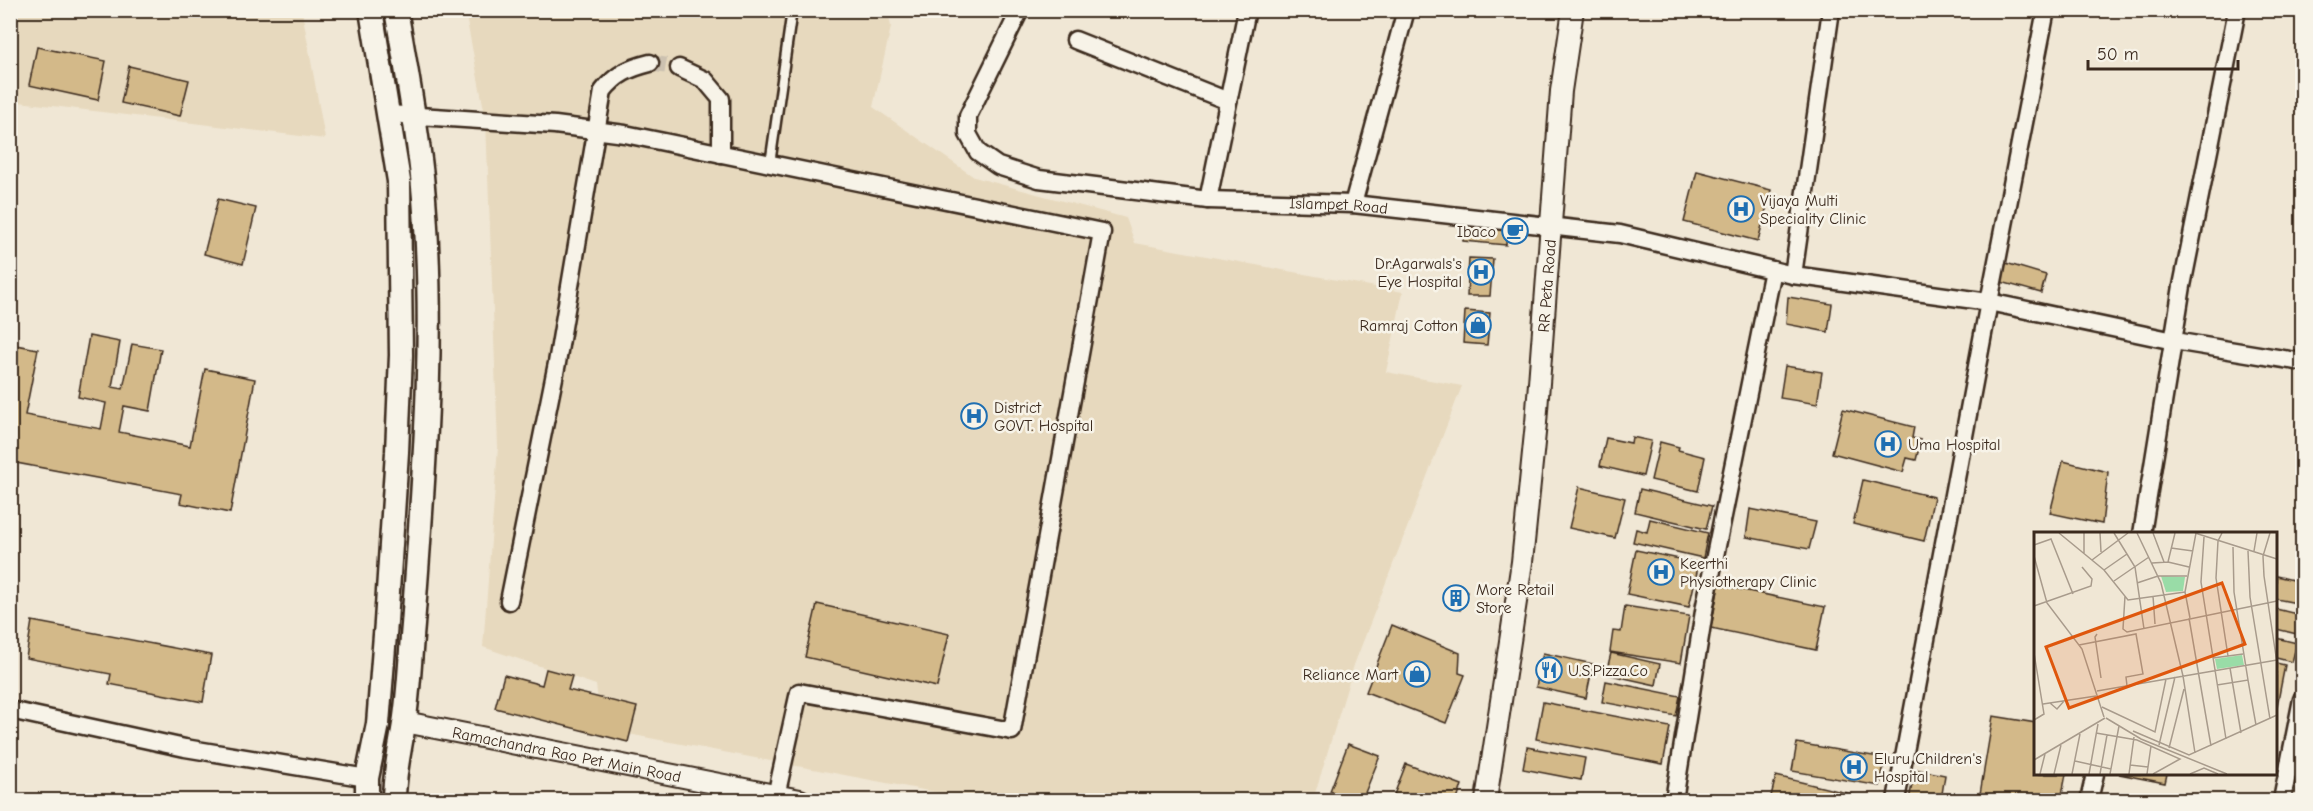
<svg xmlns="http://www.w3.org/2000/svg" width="2313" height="811" viewBox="0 0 2313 811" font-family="'Comic Neue',sans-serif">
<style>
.built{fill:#e7d9be}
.building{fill:#d3b989;stroke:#3b2a1e;stroke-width:1.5}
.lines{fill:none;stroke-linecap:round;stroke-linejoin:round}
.minor-tunnel{stroke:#ccc1b0;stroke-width:16;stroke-dasharray:16 8;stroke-linecap:butt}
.service-casing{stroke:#3b2a1e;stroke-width:13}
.minor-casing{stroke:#3b2a1e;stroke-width:21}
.tertiary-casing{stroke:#3b2a1e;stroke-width:24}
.secondary-casing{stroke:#3b2a1e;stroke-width:27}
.service{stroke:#f7f3e8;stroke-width:8}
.minor{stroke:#f7f3e8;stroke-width:16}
.tertiary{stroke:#f7f3e8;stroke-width:20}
.secondary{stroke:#f7f3e8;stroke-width:22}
.labels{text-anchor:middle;stroke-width:5;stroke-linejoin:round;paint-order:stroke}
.poi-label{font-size:16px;fill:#3b2a1e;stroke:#f7f3e8;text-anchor:start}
.street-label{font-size:16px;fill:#3b2a1e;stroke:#f7f3e8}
.inset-road{fill:none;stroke:#a89b8c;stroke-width:1.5}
.view{fill:#df570d;fill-opacity:0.15;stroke:#df570d;stroke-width:3}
.inset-edge{fill:none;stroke:#3b2a1e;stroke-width:3}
</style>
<rect width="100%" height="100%" fill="#f0e7d5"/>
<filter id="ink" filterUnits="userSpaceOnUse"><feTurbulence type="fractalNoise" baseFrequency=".0167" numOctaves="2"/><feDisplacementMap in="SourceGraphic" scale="12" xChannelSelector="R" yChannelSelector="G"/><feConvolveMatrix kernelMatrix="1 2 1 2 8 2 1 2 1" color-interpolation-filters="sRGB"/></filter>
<g filter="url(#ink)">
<!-- built -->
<g class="built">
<path d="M11 11H302L325 139 11 101Z"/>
<path d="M465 11H888L891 27 873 107 974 177 1126 218 1135 243 1403 292 1386 372 1462 386 1354 665 1313 800H976L602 729 596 685 483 647 498 447 486 120Z"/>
</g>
<!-- building -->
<g class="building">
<path d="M37 47 106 61 98 100 29 85Z"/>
<path d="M129 66 189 80 180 116 121 103Z"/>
<path d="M1697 171 1771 190 1758 241 1684 222Z"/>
<path d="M218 199 256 208 243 264 204 254Z"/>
<path d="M1463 218 1507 223 1506 245 1463 241Z"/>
<path d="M1469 258 1493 259 1490 296H1467Z"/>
<path d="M1999 261 2046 275 2041 293 1994 280Z"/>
<path d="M1788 297 1832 304 1828 332 1786 324Z"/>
<path d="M1465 311 1490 313 1487 345 1463 343Z"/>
<path d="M89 336 120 342 112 387 123 389 132 344 161 349 150 411 124 406 119 432 190 446 205 369 255 379 230 513 180 503 182 494 16 463 14 476H10V344L38 349 25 415 101 429 106 403 78 397Z"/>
<path d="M1785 366 1822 372 1817 404 1780 398Z"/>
<path d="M1843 409 1914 427 1912 438 1921 440 1916 460 1907 458 1903 472 1832 453Z"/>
<path d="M1632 437 1651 441 1643 476 1600 466 1606 438 1631 443Z"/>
<path d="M1660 442 1679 447 1678 450 1705 457 1698 491 1651 480Z"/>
<path d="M2063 461 2108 472 2102 524 2050 513Z"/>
<path d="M1863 480 1934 497 1924 541 1853 524Z"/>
<path d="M1579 487 1625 498 1615 538 1569 528Z"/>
<path d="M1640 489 1712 506 1706 529 1635 512Z"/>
<path d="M1750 509 1816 522 1809 549 1746 537Z"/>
<path d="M1650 519 1708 533 1703 558 1633 542 1636 529 1647 532Z"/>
<path d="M1636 550 1699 563 1689 607 1627 594Z"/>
<path d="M2276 576 2302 582V604L2276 599Z"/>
<path d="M1453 585 1467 592 1460 610 1446 604Z"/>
<path d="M1719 585 1825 607 1816 650 1711 628Z"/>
<path d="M817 604 949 634 937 687 805 657Z"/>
<path d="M1625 606 1689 616 1681 663 1610 652 1613 631 1621 632Z"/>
<path d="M2276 609 2301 615 2297 634 2276 629Z"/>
<path d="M32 621 211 655 203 702 109 684 111 674 26 658Z"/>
<path d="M1392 625 1460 653 1459 673 1465 675 1446 723 1366 692Z"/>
<path d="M2276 638 2297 643 2292 662 2276 658Z"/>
<path d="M1543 653 1593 664 1586 698 1536 687Z"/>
<path d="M1611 653 1660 664 1656 685 1606 674Z"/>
<path d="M2276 663 2285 665 2277 706H2276Z"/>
<path d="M546 669 572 676 568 690 637 707 628 742 495 708 504 675 542 685Z"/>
<path d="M1606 681 1680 696 1676 716 1602 702Z"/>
<path d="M1543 702 1670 727 1663 764 1536 739Z"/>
<path d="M1993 716 2036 723V774H2066L2061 800H1979Z"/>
<path d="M1797 743 1885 758 1880 786 1792 771Z"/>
<path d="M1348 744 1380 756 1362 800H1355L1330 791Z"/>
<path d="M1527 747 1585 758 1581 780 1523 769Z"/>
<path d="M1406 764 1462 785 1457 800H1392Z"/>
<path d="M1915 769 1945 775 1941 800H1909Z"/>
<path d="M2119 774H2167L2165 783Z"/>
<path d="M1776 776 1859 796 1858 800H1770Z"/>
</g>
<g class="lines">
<!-- minor-tunnel -->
<path class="minor-tunnel" d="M650 63 679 68"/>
<!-- service casing -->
<g class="service-casing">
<path id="service" d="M770 164 792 10"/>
</g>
<!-- minor casing -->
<g class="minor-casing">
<g id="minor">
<path id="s1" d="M1020 10 968 116V134L978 152 998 166 1039 179 1208 200 1353 204 1620 234 1793 275 1989 302 2174 341 2302 362"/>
<path d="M1075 40 1228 101"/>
<path d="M679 68 705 80 721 99V154"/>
<path d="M389 114 555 125 625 134 1102 232 1012 731 799 692 776 796"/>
<path d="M1208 200 1247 10"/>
<path d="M1353 204 1406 10"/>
<path d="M1793 275 1831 10"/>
<path d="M2142 534 2182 286 2237 10"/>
<path d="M509 601 557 363 603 91C616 74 630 68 650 63"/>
<path d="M10 710 185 748 367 778"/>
<path d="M1674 800 1705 605 1773 270"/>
<path d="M1896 800 1989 302 2046 10"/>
<path d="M2089 800 2095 774"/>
<path d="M2282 800 2302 699"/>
</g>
</g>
<!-- tertiary casing -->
<g class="tertiary-casing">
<g id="tertiary">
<path id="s2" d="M405 722 800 800"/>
<path id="s3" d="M1486 800 1522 562 1536 423 1561 91 1573 10"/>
</g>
</g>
<!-- secondary casing -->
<g class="secondary-casing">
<g id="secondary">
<path d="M367 800V778L378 724 386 622 397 452 401 355 399 181 371 10"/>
<path d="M394 800C394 774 400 750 404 724 409 692 410 658 413 625 424 476 437 325 422 176 416 121 406 66 396 10"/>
</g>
</g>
<!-- service -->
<use href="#service" class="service"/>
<!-- minor -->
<use href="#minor" class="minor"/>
<!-- tertiary -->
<use href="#tertiary" class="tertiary"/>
<!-- secondary -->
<use href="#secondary" class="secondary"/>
</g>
</g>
<!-- icons -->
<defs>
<g id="hospital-ring" transform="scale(1.35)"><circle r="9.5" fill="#f7f3e8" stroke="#1f6fb2" stroke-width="1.5"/><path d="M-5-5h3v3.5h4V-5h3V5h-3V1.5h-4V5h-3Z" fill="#1f6fb2"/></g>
<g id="cafe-ring" transform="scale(1.35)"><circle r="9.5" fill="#f7f3e8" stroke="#1f6fb2" stroke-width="1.5"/><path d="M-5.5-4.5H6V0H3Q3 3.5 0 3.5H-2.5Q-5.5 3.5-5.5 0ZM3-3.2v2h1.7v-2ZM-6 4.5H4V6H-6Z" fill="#1f6fb2"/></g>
<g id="shop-ring" transform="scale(1.35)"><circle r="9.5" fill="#f7f3e8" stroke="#1f6fb2" stroke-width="1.5"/><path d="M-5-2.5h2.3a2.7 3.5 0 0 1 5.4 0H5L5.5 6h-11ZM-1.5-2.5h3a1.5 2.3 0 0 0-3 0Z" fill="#1f6fb2"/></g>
<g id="building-ring" transform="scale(1.35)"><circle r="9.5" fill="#f7f3e8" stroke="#1f6fb2" stroke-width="1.5"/><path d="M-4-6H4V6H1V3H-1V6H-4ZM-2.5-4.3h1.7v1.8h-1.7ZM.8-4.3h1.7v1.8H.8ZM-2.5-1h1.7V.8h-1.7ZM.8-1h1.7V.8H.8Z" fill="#1f6fb2"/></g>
<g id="restaurant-ring" transform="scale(1.35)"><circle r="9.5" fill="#f7f3e8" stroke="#1f6fb2" stroke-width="1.5"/><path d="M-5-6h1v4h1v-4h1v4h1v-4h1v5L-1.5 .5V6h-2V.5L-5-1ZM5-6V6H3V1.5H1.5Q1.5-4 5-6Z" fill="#1f6fb2"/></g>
</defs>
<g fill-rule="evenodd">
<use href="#hospital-ring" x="1741" y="209"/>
<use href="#cafe-ring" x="1515" y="231"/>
<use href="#hospital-ring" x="1481" y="272"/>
<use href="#shop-ring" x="1478" y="325"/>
<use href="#hospital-ring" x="974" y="416"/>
<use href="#hospital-ring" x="1888" y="444"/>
<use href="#hospital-ring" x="1661" y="572"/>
<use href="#building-ring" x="1456" y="598"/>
<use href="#restaurant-ring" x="1549" y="670"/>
<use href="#shop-ring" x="1417" y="674"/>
<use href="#hospital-ring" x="1854" y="767"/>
</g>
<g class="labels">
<!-- poi labels -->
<g class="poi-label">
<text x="1760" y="206">Vijaya Multi<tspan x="1760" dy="18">Speciality Clinic</tspan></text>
<text x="1496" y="237" text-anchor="end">Ibaco</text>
<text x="1462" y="269" text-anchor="end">Dr.Agarwals's<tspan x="1462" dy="18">Eye Hospital</tspan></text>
<text x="1458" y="331" text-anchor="end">Ramraj Cotton</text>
<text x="994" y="413">District<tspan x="994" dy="18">GOVT. Hospital</tspan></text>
<text x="1908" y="450">Uma Hospital</text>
<text x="1680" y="569">Keerthi<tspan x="1680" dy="18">Physiotherapy Clinic</tspan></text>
<text x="1476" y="595">More Retail<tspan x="1476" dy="18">Store</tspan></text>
<text x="1568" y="676">U.S.Pizza.Co</text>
<text x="1398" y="680" text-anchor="end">Reliance Mart</text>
<text x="1874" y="764">Eluru Children's<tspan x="1874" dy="18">Hospital</tspan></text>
</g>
<!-- street labels -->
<g class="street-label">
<text dy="6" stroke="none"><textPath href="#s1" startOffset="525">Islampet Road</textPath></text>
<text dy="6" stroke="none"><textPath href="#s3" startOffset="518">RR Peta Road</textPath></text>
<text dy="6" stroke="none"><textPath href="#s2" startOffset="165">Ramachandra Rao Pet Main Road</textPath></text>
</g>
</g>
<!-- overview -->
<g transform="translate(2034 532)">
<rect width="243" height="243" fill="#f0e7d5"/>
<path d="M127 44 151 45 149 59 132 60ZM208 123 210 133 183 137 181 127Z" fill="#99dca7"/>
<path class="inset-road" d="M25 1 70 38 94 68 151 60M66 1 67 20M80 1 101 35 110 97M103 1 127 51 149 144 161 221M119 1 130 30M161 1 243 27M188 1 184 9 182 46 194 124M236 1 229 24 230 44 243 131M170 5 167 50 192 207M0 13 17 7 39 62M199 15 200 60 214 148M137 16 159 19M214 19 216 65 236 187M220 19 223 1M50 21V1M0 24 13 71 48 117 70 185M58 28 94 1M134 30 155 35M118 31 134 30 141 1M70 38 93 22M80 49 115 25M103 51 124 44H153M91 64 89 97 93 100 243 69M119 64 121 92M0 74 57 54 58 47 48 35M155 86 177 214M156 86 151 60 162 1M63 102 61 105 67 146M45 113 102 102 109 142 92 145 93 154M0 121 10 182 0 188M179 126 209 122M196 136 207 201M183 153 214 148 222 193M63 159 243 128M16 171 23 177 30 169M9 172 62 164M68 175 121 200 132 147M72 186 107 207 193 242M99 199 155 223 243 183M62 201 103 208 146 227 119 242M125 213 141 145M135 216 150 157M0 228 71 186M41 229 77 237M96 233 114 235M6 242 11 222M20 242 27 213M38 242 46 202M55 242 64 192M66 242 73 203M76 242 85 194M95 242 100 205M113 242 117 214M156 242 170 236 184 242"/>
<path class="view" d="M188 51 211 112 35 176 12 115Z"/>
<rect width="243" height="243" class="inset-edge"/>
</g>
<!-- margin -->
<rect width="2313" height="811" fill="none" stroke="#f7f3e8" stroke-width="36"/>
<rect x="18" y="18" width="2277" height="775" fill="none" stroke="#3b2a1e" stroke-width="2" filter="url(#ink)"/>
<!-- scale -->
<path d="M2088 60v9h150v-9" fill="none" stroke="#3b2a1e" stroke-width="3"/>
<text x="2097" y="60" font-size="18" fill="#3b2a1e" stroke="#f7f3e8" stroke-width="4.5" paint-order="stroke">50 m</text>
</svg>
